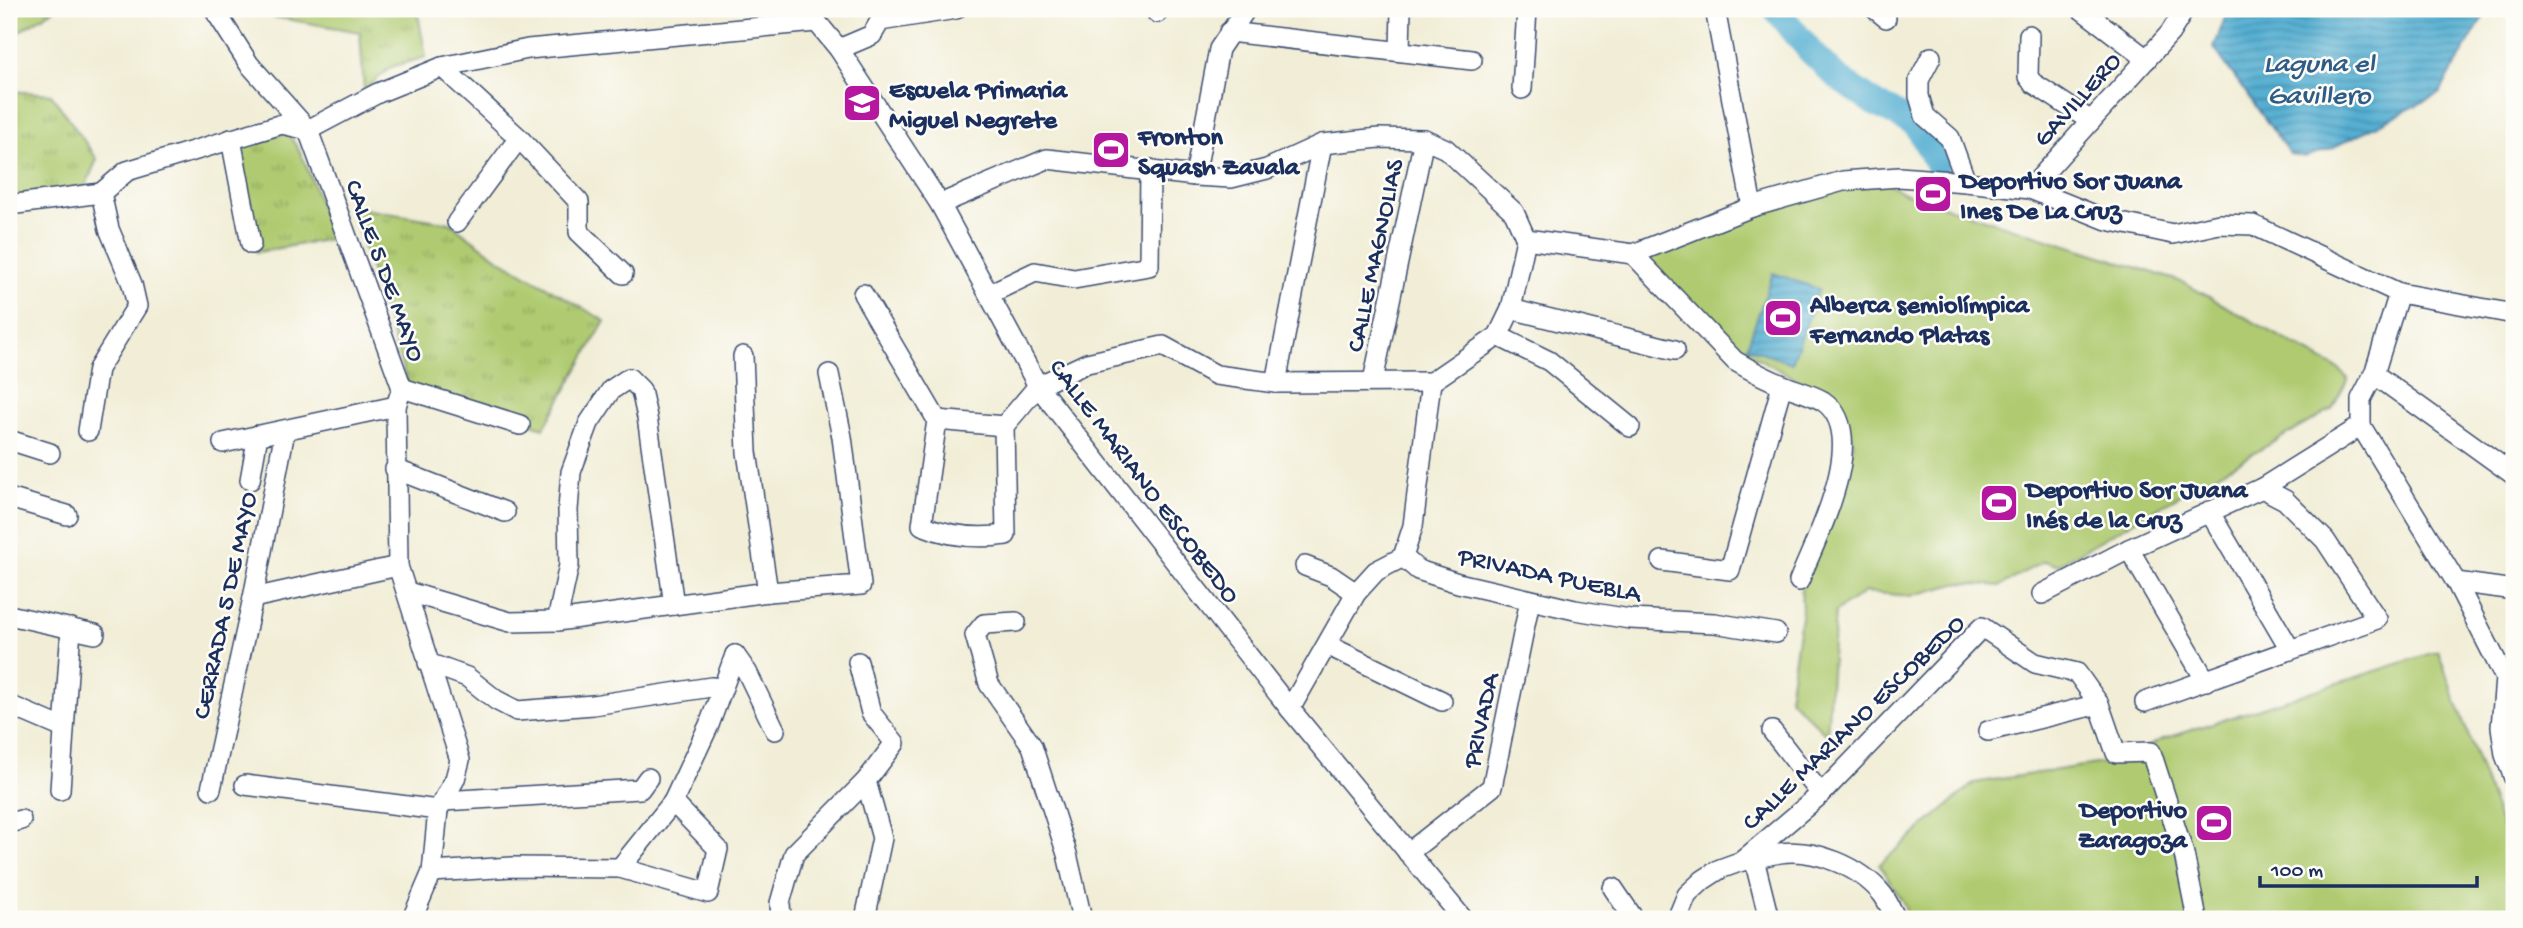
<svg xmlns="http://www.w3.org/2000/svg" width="2523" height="928" viewBox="0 0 2523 928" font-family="'Gochi Hand',sans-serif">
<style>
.grass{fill:url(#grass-tufts);stroke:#657c67;stroke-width:2}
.park{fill:#afca70;stroke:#657c67;stroke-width:2}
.water{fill:url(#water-rules);stroke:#386f98;stroke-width:2}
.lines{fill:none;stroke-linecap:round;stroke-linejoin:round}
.river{stroke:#54afd2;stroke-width:26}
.minor-casing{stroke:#3b4c70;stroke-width:22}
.minor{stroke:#fff;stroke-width:19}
.labels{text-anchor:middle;stroke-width:5;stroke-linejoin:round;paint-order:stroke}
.poi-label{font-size:26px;font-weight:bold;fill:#1b2f5e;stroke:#fdfcf7;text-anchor:start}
.street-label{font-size:26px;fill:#1b2f5e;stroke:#fdfcf7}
.water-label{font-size:28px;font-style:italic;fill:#2f5c87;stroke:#fdfcf7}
</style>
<defs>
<pattern id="grass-tufts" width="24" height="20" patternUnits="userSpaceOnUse" patternTransform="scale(1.75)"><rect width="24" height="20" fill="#afca70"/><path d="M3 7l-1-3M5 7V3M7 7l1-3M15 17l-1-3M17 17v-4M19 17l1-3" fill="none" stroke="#8ea45f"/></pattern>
<pattern id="water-rules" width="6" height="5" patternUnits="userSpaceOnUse" patternTransform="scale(1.75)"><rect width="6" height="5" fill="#54afd2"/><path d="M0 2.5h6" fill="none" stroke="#458fae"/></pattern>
</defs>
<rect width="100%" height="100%" fill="#fdfcf7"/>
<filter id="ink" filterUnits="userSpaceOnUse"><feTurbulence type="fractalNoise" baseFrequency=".0143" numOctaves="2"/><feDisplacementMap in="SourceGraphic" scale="14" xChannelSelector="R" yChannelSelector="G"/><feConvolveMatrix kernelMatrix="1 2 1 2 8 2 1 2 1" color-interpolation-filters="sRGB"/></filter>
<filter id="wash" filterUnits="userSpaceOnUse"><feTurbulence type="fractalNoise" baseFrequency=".00686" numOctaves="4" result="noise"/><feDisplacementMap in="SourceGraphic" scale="28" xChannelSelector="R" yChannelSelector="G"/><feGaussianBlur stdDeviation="1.57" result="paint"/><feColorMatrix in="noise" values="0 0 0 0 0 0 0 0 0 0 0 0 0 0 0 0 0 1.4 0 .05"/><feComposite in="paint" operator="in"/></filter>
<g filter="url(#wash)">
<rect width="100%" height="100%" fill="#f1edd6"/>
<!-- grass -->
<g class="grass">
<path d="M9 9H55L9 38Z"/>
<path d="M269 9H417L426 57 391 67 364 90 360 32 268 16Z"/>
<path d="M9 91 51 94 97 159 85 187 9 197Z"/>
<path d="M286 133C305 147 322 213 331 239L257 252 234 151 238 143Z"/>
<path d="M351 207 450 223 499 259 605 321 544 428 408 385Z"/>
</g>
<!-- park -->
<g class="park">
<path d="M1886 182 1904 193 2182 282 2340 370 2348 379 2332 409 2057 565 2044 561 2000 586 1960 583 1910 596 1865 592 1835 612 1827 735 1789 698 1802 611 1801 582 1854 445 1842 404 1717 336 1638 256 1830 188Z"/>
<path d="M2438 651 2514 862V919H1908L1904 904 1879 865 1974 783 2121 760 2163 739Z"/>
</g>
<!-- water -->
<g class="water">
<path d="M2228 9H2488L2439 94 2332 148 2305 157 2290 154 2214 48Z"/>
<path d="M1773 273 1819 289 1792 363 1747 347Z"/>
</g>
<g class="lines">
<!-- river -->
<path class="river" d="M1776 9 1810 51 1838 78 1874 103 1916 124 1937 163"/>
</g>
</g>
<g filter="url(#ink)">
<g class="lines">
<!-- minor casing -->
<g class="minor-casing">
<g id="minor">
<path d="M214 9 249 64 308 130 402 388 396 406 398 566 460 760 455 779 438 810 432 872 412 919"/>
<path d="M806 9 839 49 940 204 1038 386 1290 709 1463 919"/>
<path d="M1156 9 1157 13"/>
<path d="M1715 9 1752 207"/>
<path d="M1875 9 1886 18"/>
<path d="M2081 9 2147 59"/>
<path d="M1229 32 1472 60"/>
<path d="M2029 35 2028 77 2033 83 2091 121"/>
<path d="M839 49 872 35 880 21 956 9"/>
<path d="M1400 51 1401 9"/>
<path d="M1931 57 1919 80V96L1925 116 1950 138 1966 182"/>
<path d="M442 67 519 138 579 202V232L623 274"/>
<path d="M1522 89 1527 9"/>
<path d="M231 139 251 244"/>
<path d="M1195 176 1219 49 1246 9"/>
<path d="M2030 189 2170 33 2185 9"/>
<path d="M940 204 1047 159 1195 176 1231 178 1267 169 1322 144 1379 138 1424 139 1446 149 1514 212 1526 239"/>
<path d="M9 205 101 193 127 171 282 124 308 130 378 93 442 67 528 49 816 22"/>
<path d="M457 222 519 138"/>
<path d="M1526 239 1633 254 1752 207 1843 181 1899 177 1966 182 2030 189 2107 220 2173 234 2219 224 2253 225 2399 293 2514 314"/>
<path d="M1633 254 1735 361C1752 371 1769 380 1788 387 1799 391 1813 395 1823 401 1872 434 1815 540 1799 581"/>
<path d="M863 294 937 420"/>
<path d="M989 294 1035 272 1074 279 1149 266 1150 169"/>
<path d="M1511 309 1675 350"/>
<path d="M1498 336 1549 361 1630 427"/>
<path d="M743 356 747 452 768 592"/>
<path d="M2374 374 2514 475"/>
<path d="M1373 381 1424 139"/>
<path d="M1276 383 1322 144"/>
<path d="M402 388 520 425"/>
<path d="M937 420 922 525C948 536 978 539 1006 535L1004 426 1038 386 1087 363 1163 346 1216 375 1276 383 1431 382"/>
<path d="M937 420 1004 426"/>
<path d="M2361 426 2456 582 2505 678 2501 727 2505 755 2514 778"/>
<path d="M88 431 98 369 137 306 132 284 109 229 101 193"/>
<path d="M9 440 50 453"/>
<path d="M223 443 396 406"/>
<path d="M395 469 505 512"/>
<path d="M250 480 258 435"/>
<path d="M9 498 67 515"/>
<path d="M2209 511 2290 649"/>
<path d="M2129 549 2206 681"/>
<path d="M1403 557 1418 570 1458 583 1575 610 1630 619 1714 623 1776 633"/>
<path d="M1662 561 1730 570 1782 385"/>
<path d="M1305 566 1331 576 1356 593"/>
<path d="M2456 582 2514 590"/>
<path d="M408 592 510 622 557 621 768 592 861 585 842 437 829 374"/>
<path d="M2042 594 2129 549 2262 488 2361 426V399L2374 374 2399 293"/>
<path d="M253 598 398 566"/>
<path d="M9 615 95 634"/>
<path d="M557 621 569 565 568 510 571 472 589 423 611 390 629 378 641 390 647 417 674 605"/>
<path d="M1016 622 984 624 975 635 989 684 1032 746 1067 854 1082 919"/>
<path d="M1327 645 1442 701"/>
<path d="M735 655 747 672 775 730"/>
<path d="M428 663 467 677 496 700 517 711 593 705 711 687 721 688"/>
<path d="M2145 702 2377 619 2325 540 2285 500 2262 488"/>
<path d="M9 705 63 728"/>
<path d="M1290 709 1356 593 1376 571 1403 557 1413 526 1431 382 1498 336 1511 309 1526 239"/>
<path d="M1772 731 1821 794"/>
<path d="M1988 731 2099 704"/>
<path d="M245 785 438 810"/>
<path d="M211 789 253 598 285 431"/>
<path d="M60 790 71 628"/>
<path d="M443 801 640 789 648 778"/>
<path d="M9 823 21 820"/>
<path d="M1408 853 1492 787 1530 600"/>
<path d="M1754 859 1769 919"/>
<path d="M1743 861C1755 859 1767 855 1780 853 1815 848 1861 867 1883 895 1888 902 1892 911 1896 919"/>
<path d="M620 868 673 802 709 725 735 655"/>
<path d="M432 872 512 867 620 868 708 893 718 849 673 802"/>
<path d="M1613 888 1634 919"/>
<path d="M781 919 780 903 794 854 866 781 895 743 871 713 858 662"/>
<path d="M865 919 882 838 866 781"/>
<path d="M1677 919 1687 895 1703 880 1720 869 1742 861 1821 794 1982 627 2035 663 2077 673 2099 704 2116 753 2151 752 2184 854 2197 919"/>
</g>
</g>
<!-- minor -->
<use href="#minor" class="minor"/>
</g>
</g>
<!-- icons -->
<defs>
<g id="school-square" transform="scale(2.0125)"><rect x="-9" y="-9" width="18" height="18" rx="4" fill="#b5179e" stroke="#fdfcf7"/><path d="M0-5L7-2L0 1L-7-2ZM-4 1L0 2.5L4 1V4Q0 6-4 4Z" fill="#fff"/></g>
<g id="stadium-square" transform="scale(2.0125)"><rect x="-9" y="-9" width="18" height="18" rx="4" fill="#b5179e" stroke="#fdfcf7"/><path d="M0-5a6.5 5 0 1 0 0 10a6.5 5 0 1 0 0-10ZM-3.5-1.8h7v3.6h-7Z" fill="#fff"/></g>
</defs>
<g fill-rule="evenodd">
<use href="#school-square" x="862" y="103"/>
<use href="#stadium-square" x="1111" y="150"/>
<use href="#stadium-square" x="1933" y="194"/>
<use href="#stadium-square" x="1783" y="318"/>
<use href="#stadium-square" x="1999" y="503"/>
<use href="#stadium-square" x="2214" y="823"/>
</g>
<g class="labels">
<!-- poi labels -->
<g class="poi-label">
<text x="889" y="97">Escuela Primaria<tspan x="889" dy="30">Miguel Negrete</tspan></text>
<text x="1138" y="144">Fronton<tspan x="1138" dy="30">Squash Zavala</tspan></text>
<text x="1960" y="188">Deportivo Sor Juana<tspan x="1960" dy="30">Ines De La Cruz</tspan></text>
<text x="1810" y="312">Alberca semiolímpica<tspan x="1810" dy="30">Fernando Platas</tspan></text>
<text x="2026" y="497">Deportivo Sor Juana<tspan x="2026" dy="30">Inés de la Cruz</tspan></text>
<text x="2187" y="817" text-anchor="end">Deportivo<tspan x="2187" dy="30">Zaragoza</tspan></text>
</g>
<!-- street labels -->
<g class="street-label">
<text transform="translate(2076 98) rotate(-48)" y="9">GAVILLERO</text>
<text transform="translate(1373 255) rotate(-78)" y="9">CALLE MAGNOLIAS</text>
<text transform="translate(387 270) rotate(70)" y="9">CALLE 5 DE MAYO</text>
<text transform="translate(1146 480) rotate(53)" y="9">CALLE MARIANO ESCOBEDO</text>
<text transform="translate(1550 573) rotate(12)" y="9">PRIVADA PUEBLA</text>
<text transform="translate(223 605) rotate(-78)" y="9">CERRADA 5 DE MAYO</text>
<text transform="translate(1479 720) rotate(-78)" y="9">PRIVADA</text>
<text transform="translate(1852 721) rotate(-44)" y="9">CALLE MARIANO ESCOBEDO</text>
</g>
<!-- water labels -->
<g class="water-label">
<text x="2319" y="71">Laguna el<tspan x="2319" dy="32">Gavillero</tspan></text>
</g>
</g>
<!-- margin -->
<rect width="2523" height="928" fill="none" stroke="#fdfcf7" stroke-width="35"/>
<!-- scale -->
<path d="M2260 876v10h217v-10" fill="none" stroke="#1b2f5e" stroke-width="3.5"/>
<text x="2271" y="876" font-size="21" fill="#1b2f5e" stroke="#fdfcf7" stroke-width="5" paint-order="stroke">100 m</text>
</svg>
